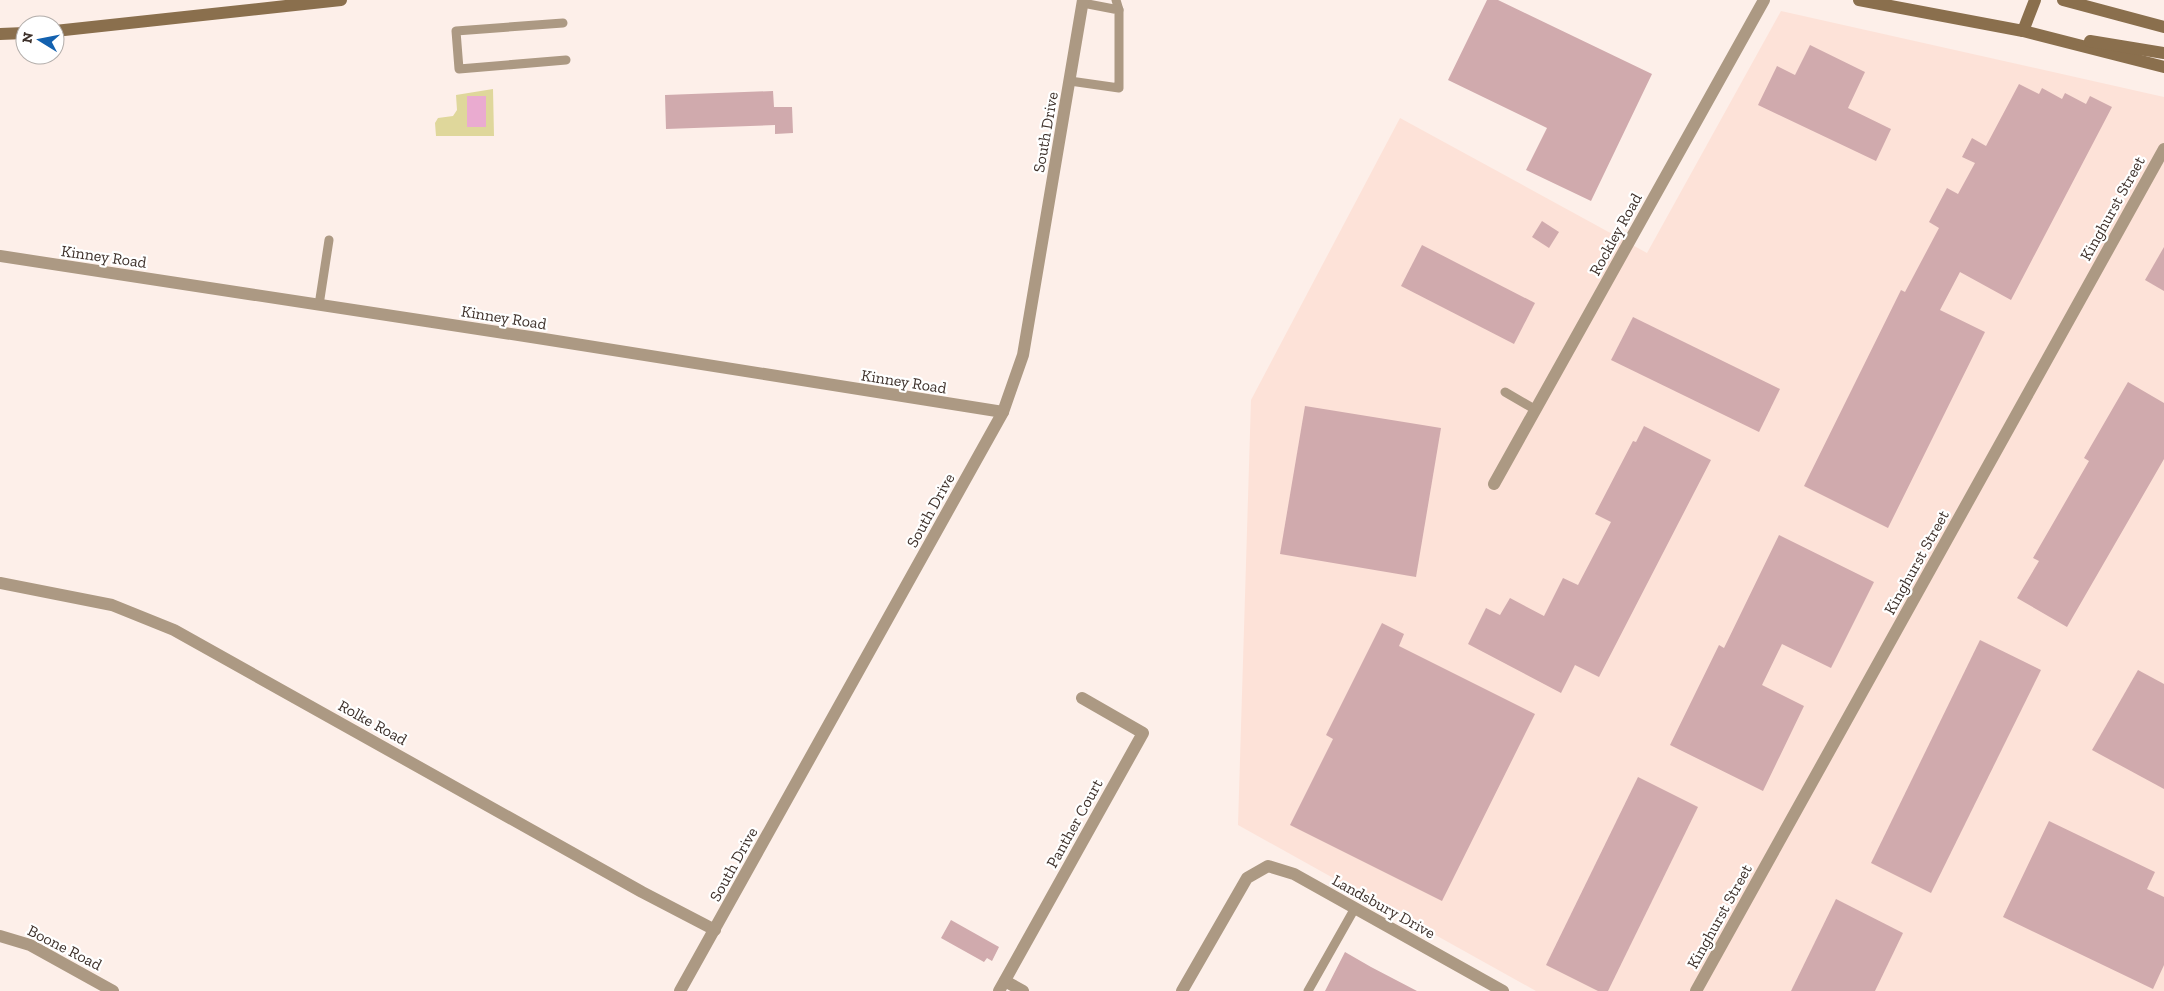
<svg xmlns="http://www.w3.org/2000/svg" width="2164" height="991" viewBox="0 0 2164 991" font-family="'Zilla Slab',serif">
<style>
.built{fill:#fde2d8}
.green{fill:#dfd79b}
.water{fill:#eaabd0}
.building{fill:#d0aaad}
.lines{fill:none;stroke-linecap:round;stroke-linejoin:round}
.service{stroke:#ac9983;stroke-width:9}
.minor{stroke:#ac9983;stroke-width:12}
.tertiary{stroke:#ac9983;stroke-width:12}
.secondary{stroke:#8a6f4d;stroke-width:12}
.labels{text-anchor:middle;stroke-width:4.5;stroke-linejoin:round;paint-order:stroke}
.street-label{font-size:16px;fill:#3e312b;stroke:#fff}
</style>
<rect width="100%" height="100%" fill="#fdefe9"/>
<!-- built -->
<path class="built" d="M1781 11 2164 97V991H1536L1238 825 1251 400 1400 118 1647 253Z"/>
<!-- green -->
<path class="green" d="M493 89 494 136H436L435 123 438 118 453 116 457 110 456 95Z"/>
<!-- water -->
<rect class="water" x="467" y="96" width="19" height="31"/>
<!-- building -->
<g class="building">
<path d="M1487 0H1498L1652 74 1591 201 1526 170 1547 128 1448 80Z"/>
<path d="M1810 45 1865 72 1848 108 1891 129 1876 161 1758 105 1777 66 1795 75Z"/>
<path d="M2019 84 2039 94 2042 88 2062 99 2065 93 2086 104 2090 96 2112 107 2011 300 1960 272 1940 310 1985 332 1888 528 1804 486 1901 290 1905 292 1939 228 1929 222 1947 188 1958 194 1975 163 1962 157 1972 138 1986 146Z"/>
<path d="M773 91 774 107H792L793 133 775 134V125L666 129 665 95Z"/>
<path d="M1542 221 1559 232 1549 248 1532 237Z"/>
<path d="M1422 245 1535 303 1514 344 1401 286Z"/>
<path d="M2164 247V291L2145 280Z"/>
<path d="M1633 317 1780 389 1759 432 1611 360Z"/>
<path d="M2128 382 2164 403V459L2067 627 2017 598 2039 561 2033 558 2089 461 2084 458Z"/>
<path d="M1305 406 1441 428 1416 577 1280 554Z"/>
<path d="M1644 426 1711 460 1599 677 1575 665 1561 693 1468 644 1486 608 1500 615 1510 598 1544 616 1563 578 1578 585 1611 522 1595 514 1633 441 1636 442Z"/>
<path d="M1779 535 1874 582 1831 668 1782 644 1762 685 1804 706 1763 791 1670 745 1719 645 1724 648Z"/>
<path d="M1382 623 1404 634 1399 646 1535 714 1442 901 1290 825 1333 739 1326 735Z"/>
<path d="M1980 640 2041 670 1931 893 1871 863Z"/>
<path d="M2138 670 2164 684V789L2092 750Z"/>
<path d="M1638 777 1698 807 1608 991H1598L1546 965Z"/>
<path d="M2049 821 2155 872 2147 889 2164 897V965L2153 989 2003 917Z"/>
<path d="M1836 899 1903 933 1875 991H1791Z"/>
<path d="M951 920 999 947 992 961 987 958 984 962 941 938Z"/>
<path d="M1345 952 1371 967 1417 991H1325Z"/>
</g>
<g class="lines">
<!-- service -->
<g class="service">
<path d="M1116 0 1119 10"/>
<path d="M563 23 456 31 459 69 566 60"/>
<path d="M1070 81 1119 88V10L1083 3"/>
<path d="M319 305 329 240"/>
<path d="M1505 392 1536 410"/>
<path d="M1308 991 1355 908"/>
</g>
<!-- minor -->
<g class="minor">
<path d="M0 256 544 339 1003 412"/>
<path d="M1494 484 1764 0"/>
<path d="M0 583 112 605 174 630 642 892 715 930"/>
<path d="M1005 981 1023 991"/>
<path d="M999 991 1143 733 1082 698"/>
<path d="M1182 991 1247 878 1268 866 1294 874 1503 991"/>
<path d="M1696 991 2164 149"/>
</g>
<!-- tertiary -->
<g class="tertiary">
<path d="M0 936 30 945 113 991"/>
<path d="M680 991 1003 412 1023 355 1083 0"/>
</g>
<!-- secondary -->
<g class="secondary">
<path d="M1859 0 2023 31 2164 67"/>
<path d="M2063 0 2164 27"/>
<path d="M55 31 341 0"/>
<path d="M2023 31 2035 0"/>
<path d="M0 34 25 33"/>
<path d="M2090 41 2164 53"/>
</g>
</g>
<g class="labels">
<!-- street labels -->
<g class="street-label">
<text transform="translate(1045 132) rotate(-80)" y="6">South Drive</text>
<text transform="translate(2112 208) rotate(-61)" y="6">Kinghurst Street</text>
<text transform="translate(1615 234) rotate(-61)" y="6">Rockley Road</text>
<text transform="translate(104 256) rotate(8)" y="6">Kinney Road</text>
<text transform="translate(504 317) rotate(9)" y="6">Kinney Road</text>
<text transform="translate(904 381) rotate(9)" y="6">Kinney Road</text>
<text transform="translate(930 510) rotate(-61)" y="6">South Drive</text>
<text transform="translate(1916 562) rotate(-61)" y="6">Kinghurst Street</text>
<text transform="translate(373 722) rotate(29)" y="6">Rolke Road</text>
<text transform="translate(1074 823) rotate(-61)" y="6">Panther Court</text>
<text transform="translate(733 864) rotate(-61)" y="6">South Drive</text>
<text transform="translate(1384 906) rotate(29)" y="6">Landsbury Drive</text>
<text transform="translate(1719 916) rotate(-61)" y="6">Kinghurst Street</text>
<text transform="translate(65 947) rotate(27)" y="6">Boone Road</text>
</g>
</g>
<!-- north arrow -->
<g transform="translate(40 40) rotate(280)"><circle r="24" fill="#ffffff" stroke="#b2adaa"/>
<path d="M0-4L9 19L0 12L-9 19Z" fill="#1361af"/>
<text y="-8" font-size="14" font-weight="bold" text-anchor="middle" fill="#3e312b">N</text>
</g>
</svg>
